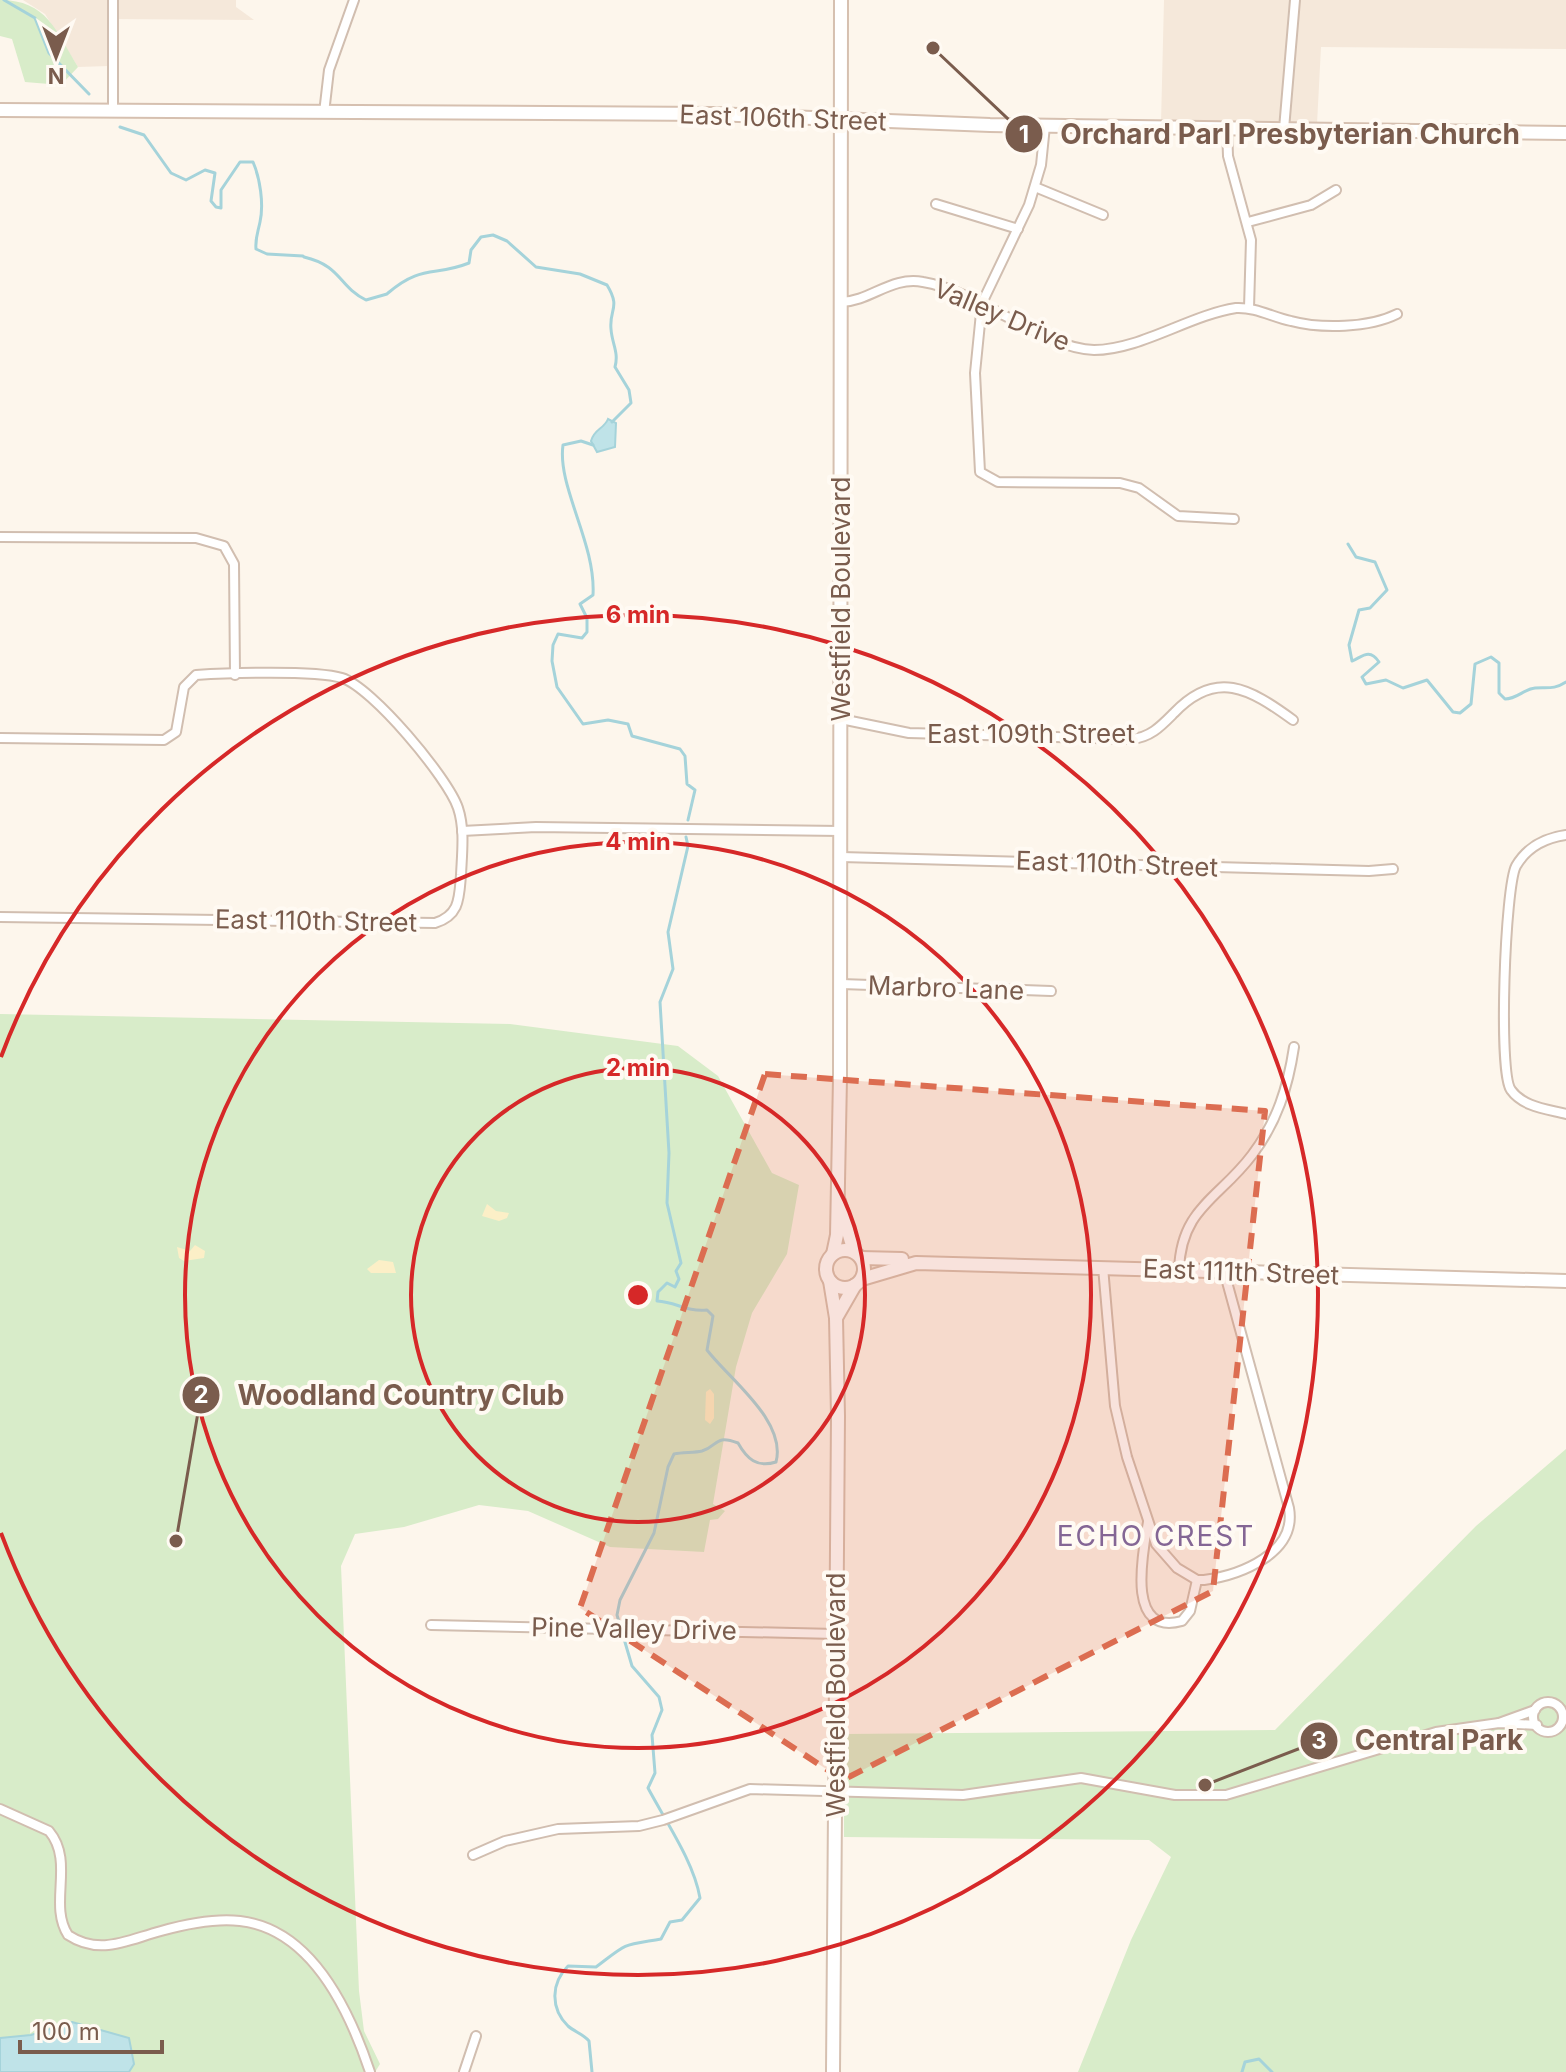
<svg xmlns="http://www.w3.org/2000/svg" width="1566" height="2072" viewBox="0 0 1566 2072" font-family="Inter,sans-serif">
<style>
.residential{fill:#f5e8da}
.green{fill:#d8ecc9}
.sand{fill:#fcefc7}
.water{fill:#bfe3e8;stroke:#a5d3da;stroke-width:2}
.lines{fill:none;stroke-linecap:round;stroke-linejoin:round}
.stream{stroke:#a5d3da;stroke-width:3}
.street-casing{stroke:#d1beb0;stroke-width:12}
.secondary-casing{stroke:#d6c0b0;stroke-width:16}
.street{stroke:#fff;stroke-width:8}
.secondary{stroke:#fff;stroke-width:12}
.marked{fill:#dc6d51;fill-opacity:0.2;stroke:#dc6d51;stroke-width:6;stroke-dasharray:16 10;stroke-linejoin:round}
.ring{fill:none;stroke:#d62828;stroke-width:4}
.labels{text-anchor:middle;stroke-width:8;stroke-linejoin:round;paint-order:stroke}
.street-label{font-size:26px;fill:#7a5c4d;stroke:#fffaf3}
.neighbourhood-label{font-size:28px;letter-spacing:2px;fill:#846695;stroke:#fffaf3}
.centre{fill:#d62828;stroke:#fffaf3;stroke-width:4}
.ring-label{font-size:24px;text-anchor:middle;font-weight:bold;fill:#d62828;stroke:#fffaf3;stroke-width:8;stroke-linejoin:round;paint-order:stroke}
.leader{fill:none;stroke:#7a5c4d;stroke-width:3}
.callout-dot{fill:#7a5c4d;stroke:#fffaf3;stroke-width:3}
.mark-label{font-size:24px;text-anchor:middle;font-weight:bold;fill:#fff}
.callout-label{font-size:28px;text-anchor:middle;font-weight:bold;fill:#7a5c4d;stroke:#fffaf3;stroke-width:8;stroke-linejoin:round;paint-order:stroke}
</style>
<rect width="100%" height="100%" fill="#fdf6ec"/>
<!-- residential -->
<g class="residential">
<path d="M23 0H236V7L254 20 111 19 109 66 78 67 45 14Z"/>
<path d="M1164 0H1566V49L1321 47 1317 124 1161 123Z"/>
</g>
<!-- green -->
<g class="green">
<path d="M0 0C47 0 56 31 78 67L61 85 25 82 12 39 0 36Z"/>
<path d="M0 1014 510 1024 678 1046 718 1076 772 1173 799 1185 787 1254 752 1313 736 1367 713 1504 725 1511 718 1519 710 1520 704 1552 610 1547 528 1511 479 1505 404 1527 355 1534 341 1566 359 1991 364 2031 380 2064 375 2072H0Z"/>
<path d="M1566 1449V2072H1078L1131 1940 1171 1857 1149 1840 844 1837V1734L1275 1730 1476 1526Z"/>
</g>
<!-- sand -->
<g class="sand">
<path d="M487 1204 496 1211 509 1213 507 1218 499 1221 482 1216Z"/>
<path d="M195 1245 205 1251 204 1258 184 1261 179 1258 177 1247 190 1251Z"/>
<path d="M379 1260 393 1262 396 1273H371L367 1269Z"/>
<path d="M710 1389 714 1394V1418L710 1424 705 1420 706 1392Z"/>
</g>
<!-- water -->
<g class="water">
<path d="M608 419 616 423 615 447 597 452 591 441C594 429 604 429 608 419Z"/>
<path d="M72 2022 129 2038 134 2064 129 2072H0V2038L31 2035Z"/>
</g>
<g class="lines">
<!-- stream -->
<g class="stream">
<path d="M4 0 35 18 49 53 89 94"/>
<path d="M120 127 144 135 171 173 186 180 205 170 215 173 211 201 216 207 221 208V190L240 162H253C260 178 264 204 260 222 258 232 255 238 256 249L267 254 303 256"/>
<path d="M304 257C342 266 338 286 366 300L387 294"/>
<path d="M388 293C422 264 434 277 469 263L471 250 481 237 493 235 507 241 536 267 580 274 607 285C621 308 609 309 611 329 612 344 619 352 615 367L629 390 631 403 612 422"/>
<path d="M593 445 581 441 563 445C557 487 596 543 593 595L580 604 587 618V632L582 638 558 634 553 645 552 661 557 687 583 724 608 720 628 724 632 736 680 749 685 756 687 784 695 790 688 820"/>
<path d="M1348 544 1356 557 1375 562 1387 590 1370 608 1359 610 1349 645 1352 661C1361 658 1369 647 1379 662L1362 677 1366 684 1386 680 1403 688 1427 680 1453 712 1460 713 1471 704 1475 664 1491 657 1499 663V693L1505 699C1517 699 1524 689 1535 688 1547 687 1554 690 1566 682"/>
<path d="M592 2072 589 2041C583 2034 575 2032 568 2026 550 2008 551 1983 568 1966L596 1967C629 1942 620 1946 661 1939L670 1922 682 1920 700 1898C694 1862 666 1822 648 1788L655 1773 652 1735 662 1710 659 1697 632 1666 617 1615 620 1600 654 1533 668 1467 674 1454C683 1452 694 1453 702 1451 719 1446 714 1434 738 1443 747 1459 757 1468 776 1462 787 1421 729 1379 707 1350L713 1316 707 1310C685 1312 677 1302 657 1301L658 1292 667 1283 675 1287 679 1279 676 1271 681 1263 667 1203 669 1153 660 1002 673 969 668 932 688 846 686 837"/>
<path d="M1242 2072 1245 2062 1259 2059 1272 2072"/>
</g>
<!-- street casing -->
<g class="street-casing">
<g id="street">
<path d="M113 110V0"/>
<path d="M324 113 329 70 354 0"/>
<path d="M1045 126 1041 165 1029 205 982 303 975 373 980 472 998 482 1120 483 1139 488 1178 516 1234 519"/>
<path d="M1227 129 1228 156 1251 240 1249 308"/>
<path d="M1284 129 1295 0"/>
<path d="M1035 187 1103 215"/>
<path d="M936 204 1018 229"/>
<path d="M1248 222 1311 205 1336 190"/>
<path d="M841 302C871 301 891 276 923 282 979 291 1044 349 1094 350 1140 350 1190 315 1236 308 1256 307 1272 317 1291 321 1321 329 1369 328 1397 314"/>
<path d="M0 537 196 538 224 546 234 564 235 675"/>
<path d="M841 719 909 733 1132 739C1151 737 1161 726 1174 713 1216 669 1249 688 1293 720"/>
<path d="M0 738 164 740 176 732 184 687 196 675C227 673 315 670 342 678 372 687 448 778 458 808 465 829 462 853 461 875 459 898 460 915 435 923L0 917"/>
<path d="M462 831 536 827 841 831"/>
<path d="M1566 835C1545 838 1527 847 1516 866 1505 887 1498 1073 1511 1090 1523 1107 1547 1109 1566 1114"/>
<path d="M841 857 1369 871 1393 869"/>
<path d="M841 984 1051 991"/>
<path d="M1103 1267 1115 1406 1127 1457 1156 1544 1177 1568 1197 1580H1204C1241 1575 1297 1553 1289 1508L1224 1271"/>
<path d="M1179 1270C1181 1208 1219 1199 1252 1155 1277 1122 1288 1087 1294 1047"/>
<path d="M1148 1522C1143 1552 1125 1637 1182 1621L1190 1611 1197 1580"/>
<path d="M431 1625 836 1634"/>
<circle cx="1548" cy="1717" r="15"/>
<path d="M1499 1723 1535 1710"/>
<path d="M0 1809 49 1831C75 1862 48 1904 68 1935 100 1956 127 1940 161 1931 186 1924 214 1918 240 1921 312 1929 350 2012 370 2072"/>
<path d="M473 1855 505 1841 558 1829 639 1826 663 1820 750 1789 963 1795 1081 1778 1175 1795H1226L1436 1732 1499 1723 1537 1725"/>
<path d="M464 2072 476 2036"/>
</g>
</g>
<!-- secondary casing -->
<g class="secondary-casing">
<g id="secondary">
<path d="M0 110 713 114 990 125 1566 133"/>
<path d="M839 1201 854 1252"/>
<circle cx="845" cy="1269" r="19"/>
<path d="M833 1254 837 1235 840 1078 841 0"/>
<path d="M861 1258 902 1259"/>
<path d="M862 1279 916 1263 1566 1281"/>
<path d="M830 1281 836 1318 838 1416 833 2072"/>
<path d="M836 1318 855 1285"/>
</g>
</g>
<!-- street -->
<use href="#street" class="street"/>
<!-- secondary -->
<use href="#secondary" class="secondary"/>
</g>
<!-- marked area -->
<path class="marked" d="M765 1074 1265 1111 1213 1591 843 1780 580 1608Z"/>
<!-- distance rings -->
<g class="ring">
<circle cx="638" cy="1295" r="227"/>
<circle cx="638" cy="1295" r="453"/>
<path d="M1 1057A680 680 0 1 1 1 1533"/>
</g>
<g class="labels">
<!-- street labels -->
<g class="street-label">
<text transform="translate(783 118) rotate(2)" y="9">East 106th Street</text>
<text transform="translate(1002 315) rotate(23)" y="9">Valley Drive</text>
<text transform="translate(841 599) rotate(-90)" y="9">Westfield Boulevard</text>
<text x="1031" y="743">East 109th Street</text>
<text transform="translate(1117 864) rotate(2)" y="9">East 110th Street</text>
<text transform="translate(316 921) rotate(1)" y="9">East 110th Street</text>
<text transform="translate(946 988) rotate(2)" y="9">Marbro Lane</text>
<text transform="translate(1241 1272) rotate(2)" y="9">East 111th Street</text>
<text transform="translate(634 1629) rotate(1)" y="9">Pine Valley Drive</text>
<text transform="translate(836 1695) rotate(-90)" y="9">Westfield Boulevard</text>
</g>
<!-- neighbourhood labels -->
<g class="neighbourhood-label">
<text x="1156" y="1546">ECHO CREST</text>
</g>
</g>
<circle cx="638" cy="1295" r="12" class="centre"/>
<g class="ring-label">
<text x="638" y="623">6 min</text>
<text x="638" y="850">4 min</text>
<text x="638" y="1076">2 min</text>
</g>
<!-- callouts -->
<path class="leader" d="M933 48L1024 134M176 1541L201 1395M1205 1785L1319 1741"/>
<g class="callout-dot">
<circle cx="933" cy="48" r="8"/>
<circle cx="176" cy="1541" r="8"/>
<circle cx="1205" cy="1785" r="8"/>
<circle cx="1024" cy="134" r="20"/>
<circle cx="201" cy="1395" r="20"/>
<circle cx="1319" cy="1741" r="20"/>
</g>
<g class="mark-label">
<text x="1024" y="143">1</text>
<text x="201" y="1403">2</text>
<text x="1319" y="1749">3</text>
</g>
<g class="callout-label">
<text x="1290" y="144">Orchard Parl Presbyterian Church</text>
<text x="401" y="1405">Woodland Country Club</text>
<text x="1439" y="1750">Central Park</text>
</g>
<!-- north arrow -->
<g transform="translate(56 56) rotate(180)" stroke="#fffaf3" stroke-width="6" paint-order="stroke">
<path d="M0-6L14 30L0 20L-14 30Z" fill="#7a5c4d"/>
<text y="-12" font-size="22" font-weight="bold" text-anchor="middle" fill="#7a5c4d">N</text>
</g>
<!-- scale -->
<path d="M20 2040v12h142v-12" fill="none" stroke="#7a5c4d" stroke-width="4"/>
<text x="32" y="2040" font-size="24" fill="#7a5c4d" stroke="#fffaf3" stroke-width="6" paint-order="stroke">100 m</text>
</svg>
